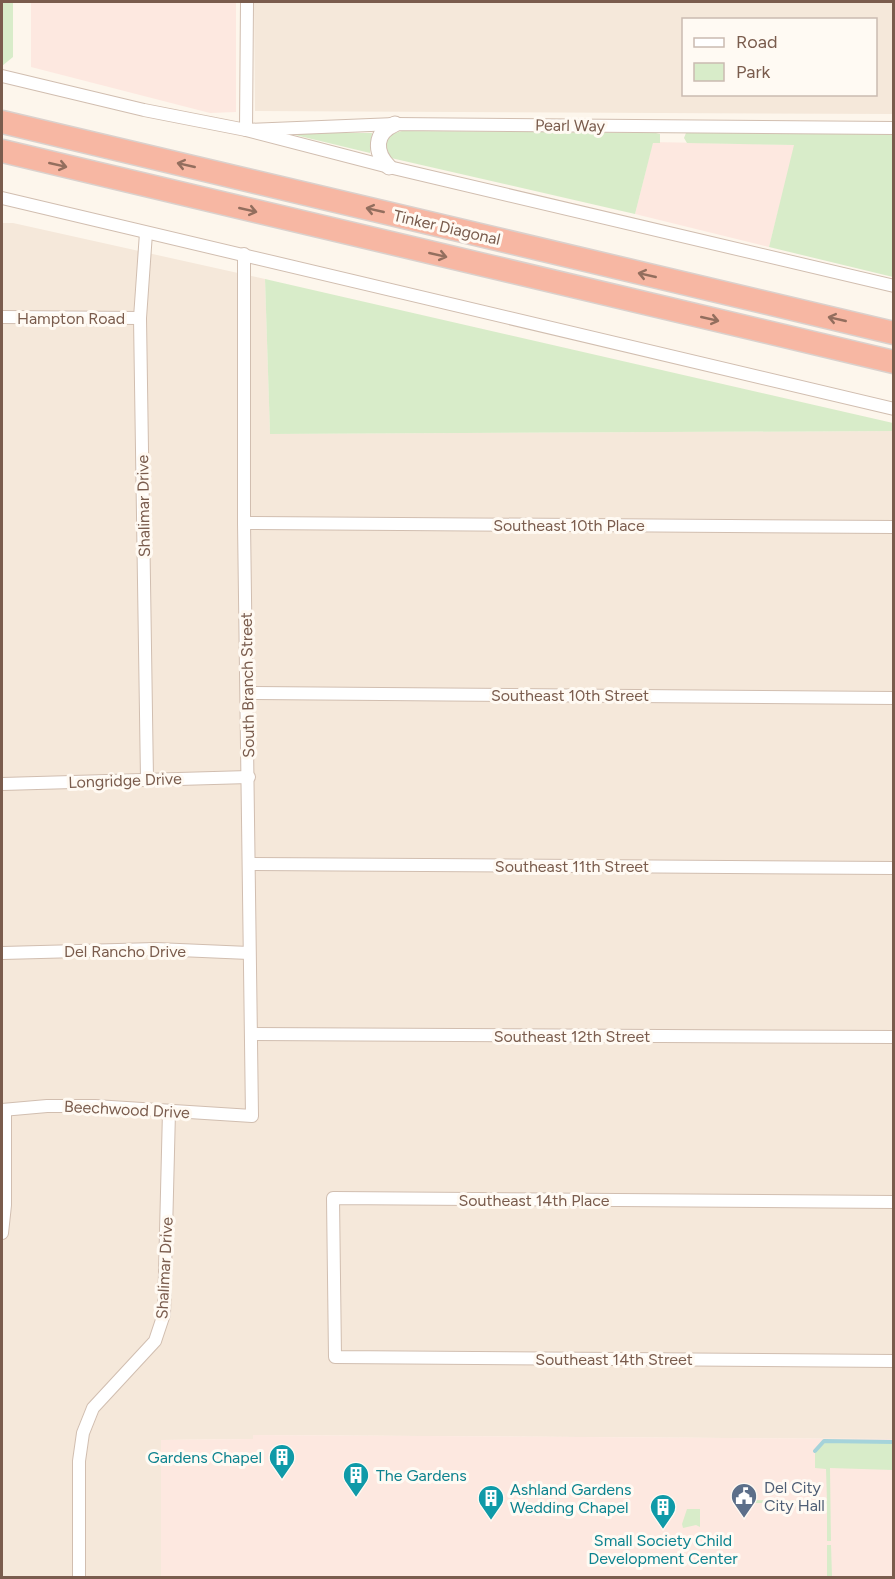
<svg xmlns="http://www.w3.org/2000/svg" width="895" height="1579" viewBox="0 0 895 1579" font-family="Figtree,sans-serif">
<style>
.residential{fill:#f5e8da;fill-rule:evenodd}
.commercial{fill:#fde8e0}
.green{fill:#d8ecc9}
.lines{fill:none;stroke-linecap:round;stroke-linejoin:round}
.stream{stroke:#a5d3da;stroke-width:4}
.minor-casing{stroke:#d1beb0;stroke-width:14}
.tertiary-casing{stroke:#d1beb0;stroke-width:17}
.motorway-casing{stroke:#dad1cd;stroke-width:25}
.minor{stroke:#fff;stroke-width:12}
.tertiary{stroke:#fff;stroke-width:15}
.motorway{stroke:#f7b7a3;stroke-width:22}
.oneway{stroke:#936e5e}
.labels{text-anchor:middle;stroke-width:6;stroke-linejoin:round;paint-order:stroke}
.street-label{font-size:16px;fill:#7a5c4d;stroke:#fffaf3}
.culture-label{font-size:16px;fill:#0d838f;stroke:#fffaf3;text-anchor:start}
.service-label{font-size:16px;fill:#4e5e75;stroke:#fffaf3;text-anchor:start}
</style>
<rect width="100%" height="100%" fill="#fdf6ec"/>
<!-- residential -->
<g class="residential">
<path d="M254 2H893V114L255 111ZM684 20H876V94H684Z"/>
<path d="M2 223H13L265 279 270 434 893 431V1439L254 1435 253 1439 161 1440V1577H2Z"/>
</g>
<!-- commercial -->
<g class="commercial">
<path d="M31 2H236V112L210 113 31 67Z"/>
<path d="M653 142 795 145 769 247 635 214Z"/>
<path d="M253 1435 893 1439V1577H161V1440L253 1439Z"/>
</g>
<!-- green -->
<g class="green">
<path d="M2 2H13V57L2 66Z"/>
<path d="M402 131 656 133 660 134V143H653L635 214 391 158C382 145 386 134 402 131Z"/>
<path d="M287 133H372L370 153Z"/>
<path d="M686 133H893V277L769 247 794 145 687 143 684 138Z"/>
<path d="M265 279 893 423V431L270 434Z"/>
<path d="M825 1442 893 1443V1470L830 1468 831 1541H827V1504L817 1502 827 1501 826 1469 815 1468V1453Z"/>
<path d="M755 1500 804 1501V1503H756L754 1502Z"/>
<path d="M687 1509H700V1527L696 1525 683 1528 682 1524Z"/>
<path d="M827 1545H831L832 1577H827Z"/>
</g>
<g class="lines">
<!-- stream -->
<path class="stream" d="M815 1451 824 1441 894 1442"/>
<!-- minor casing -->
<g class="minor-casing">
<g id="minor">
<path d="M247 2 246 130 395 124 894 128"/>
<path d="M2 76 144 110 246 130 389 167 894 286"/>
<path d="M2 198 894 409"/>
<path d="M146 233 140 318 147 779"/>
<path d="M2 317 140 318"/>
<path d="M244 523 894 527"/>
<path d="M247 693 894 698"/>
<path d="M2 784 249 777"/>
<path d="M250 864 894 868"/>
<path d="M2 953 156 949 249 953"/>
<path d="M251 1034 894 1037"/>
<path d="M2 1110 47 1106H95L252 1116 244 523V254"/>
<path d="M894 1202 333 1198 335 1357 894 1361"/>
<path d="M2 1233 5 1205V1110"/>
<path d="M79 1578V1461L83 1433 93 1408 155 1341 164 1314 169 1111"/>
</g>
</g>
<!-- tertiary casing -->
<g class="tertiary-casing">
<path id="tertiary" d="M389 167C374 152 374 133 395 124"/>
</g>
<!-- motorway casing -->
<g class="motorway-casing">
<g id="motorway">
<path d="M2 122 894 333"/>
<path d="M2 151 894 362"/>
</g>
</g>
<!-- minor -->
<use href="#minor" class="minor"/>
<!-- tertiary -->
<use href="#tertiary" class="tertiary"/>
<!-- motorway -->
<use href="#motorway" class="motorway"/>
</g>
<!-- one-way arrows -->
<defs><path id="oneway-shaft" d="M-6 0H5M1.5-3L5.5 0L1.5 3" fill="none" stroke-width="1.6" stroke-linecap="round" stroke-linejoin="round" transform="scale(1.5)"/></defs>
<g class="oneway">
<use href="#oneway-shaft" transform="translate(58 165) rotate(13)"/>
<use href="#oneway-shaft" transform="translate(186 165) rotate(-167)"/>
<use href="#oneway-shaft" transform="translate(248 210) rotate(13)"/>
<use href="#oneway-shaft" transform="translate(375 210) rotate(-167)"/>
<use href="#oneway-shaft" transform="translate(438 255) rotate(13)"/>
<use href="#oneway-shaft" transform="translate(647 275) rotate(-167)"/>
<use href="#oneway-shaft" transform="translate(710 319) rotate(13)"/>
<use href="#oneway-shaft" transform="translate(837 319) rotate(-167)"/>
</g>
<!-- icons -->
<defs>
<g id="building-pin" transform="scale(1.35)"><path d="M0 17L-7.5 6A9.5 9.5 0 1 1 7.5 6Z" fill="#0f9aa8" stroke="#fffaf3"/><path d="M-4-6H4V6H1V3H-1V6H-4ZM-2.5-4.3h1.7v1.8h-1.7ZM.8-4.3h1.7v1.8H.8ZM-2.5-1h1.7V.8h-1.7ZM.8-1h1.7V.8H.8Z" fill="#fff"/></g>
<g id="civic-pin" transform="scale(1.35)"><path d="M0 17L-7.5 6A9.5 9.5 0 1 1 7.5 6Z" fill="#5c6f8a" stroke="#fffaf3"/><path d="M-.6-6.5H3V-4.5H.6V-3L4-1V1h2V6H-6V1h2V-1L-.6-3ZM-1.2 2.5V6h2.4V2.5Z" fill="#fff"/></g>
</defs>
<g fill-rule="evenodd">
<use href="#building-pin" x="282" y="1457"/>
<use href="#building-pin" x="356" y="1475"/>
<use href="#civic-pin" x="744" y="1496"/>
<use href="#building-pin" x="491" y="1498"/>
<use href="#building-pin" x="663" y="1507"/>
</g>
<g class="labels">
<!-- street labels -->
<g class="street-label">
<text transform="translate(570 125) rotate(1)" y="6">Pearl Way</text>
<text transform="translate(447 227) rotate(13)" y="6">Tinker Diagonal</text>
<text x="71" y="324">Hampton Road</text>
<text transform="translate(143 506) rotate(-91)" y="6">Shalimar Drive</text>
<text x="569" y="531">Southeast 10th Place</text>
<text transform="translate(247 685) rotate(-91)" y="6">South Branch Street</text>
<text x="570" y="701">Southeast 10th Street</text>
<text transform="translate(125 780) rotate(-2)" y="6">Longridge Drive</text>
<text x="572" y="872">Southeast 11th Street</text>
<text x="125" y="957">Del Rancho Drive</text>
<text x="572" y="1042">Southeast 12th Street</text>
<text transform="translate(127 1109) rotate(3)" y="6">Beechwood Drive</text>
<text x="534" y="1206">Southeast 14th Place</text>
<text transform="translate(164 1268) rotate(-87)" y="6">Shalimar Drive</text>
<text x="614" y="1365">Southeast 14th Street</text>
</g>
<!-- culture labels -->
<g class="culture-label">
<text x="262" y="1463" text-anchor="end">Gardens Chapel</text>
<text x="376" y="1481">The Gardens</text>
<text x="510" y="1495">Ashland Gardens<tspan x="510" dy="18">Wedding Chapel</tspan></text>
<text x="663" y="1546" text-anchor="middle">Small Society Child<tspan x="663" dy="18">Development Center</tspan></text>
</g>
<!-- service labels -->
<g class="service-label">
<text x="764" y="1493">Del City<tspan x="764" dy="18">City Hall</tspan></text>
</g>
</g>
<!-- border -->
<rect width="895" height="1579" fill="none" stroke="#7a5c4d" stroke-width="6"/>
<!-- legend -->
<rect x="682" y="18" width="195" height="78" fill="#fffaf3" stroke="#cabbb1" stroke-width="1.5"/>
<rect x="694" y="38" width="30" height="9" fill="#ffffff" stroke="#cabbb1" stroke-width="1.5"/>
<text x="736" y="48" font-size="18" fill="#7a5c4d">Road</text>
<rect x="694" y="63" width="30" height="18" fill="#d8ecc9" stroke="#cabbb1" stroke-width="1.5"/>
<text x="736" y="78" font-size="18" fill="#7a5c4d">Park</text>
</svg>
